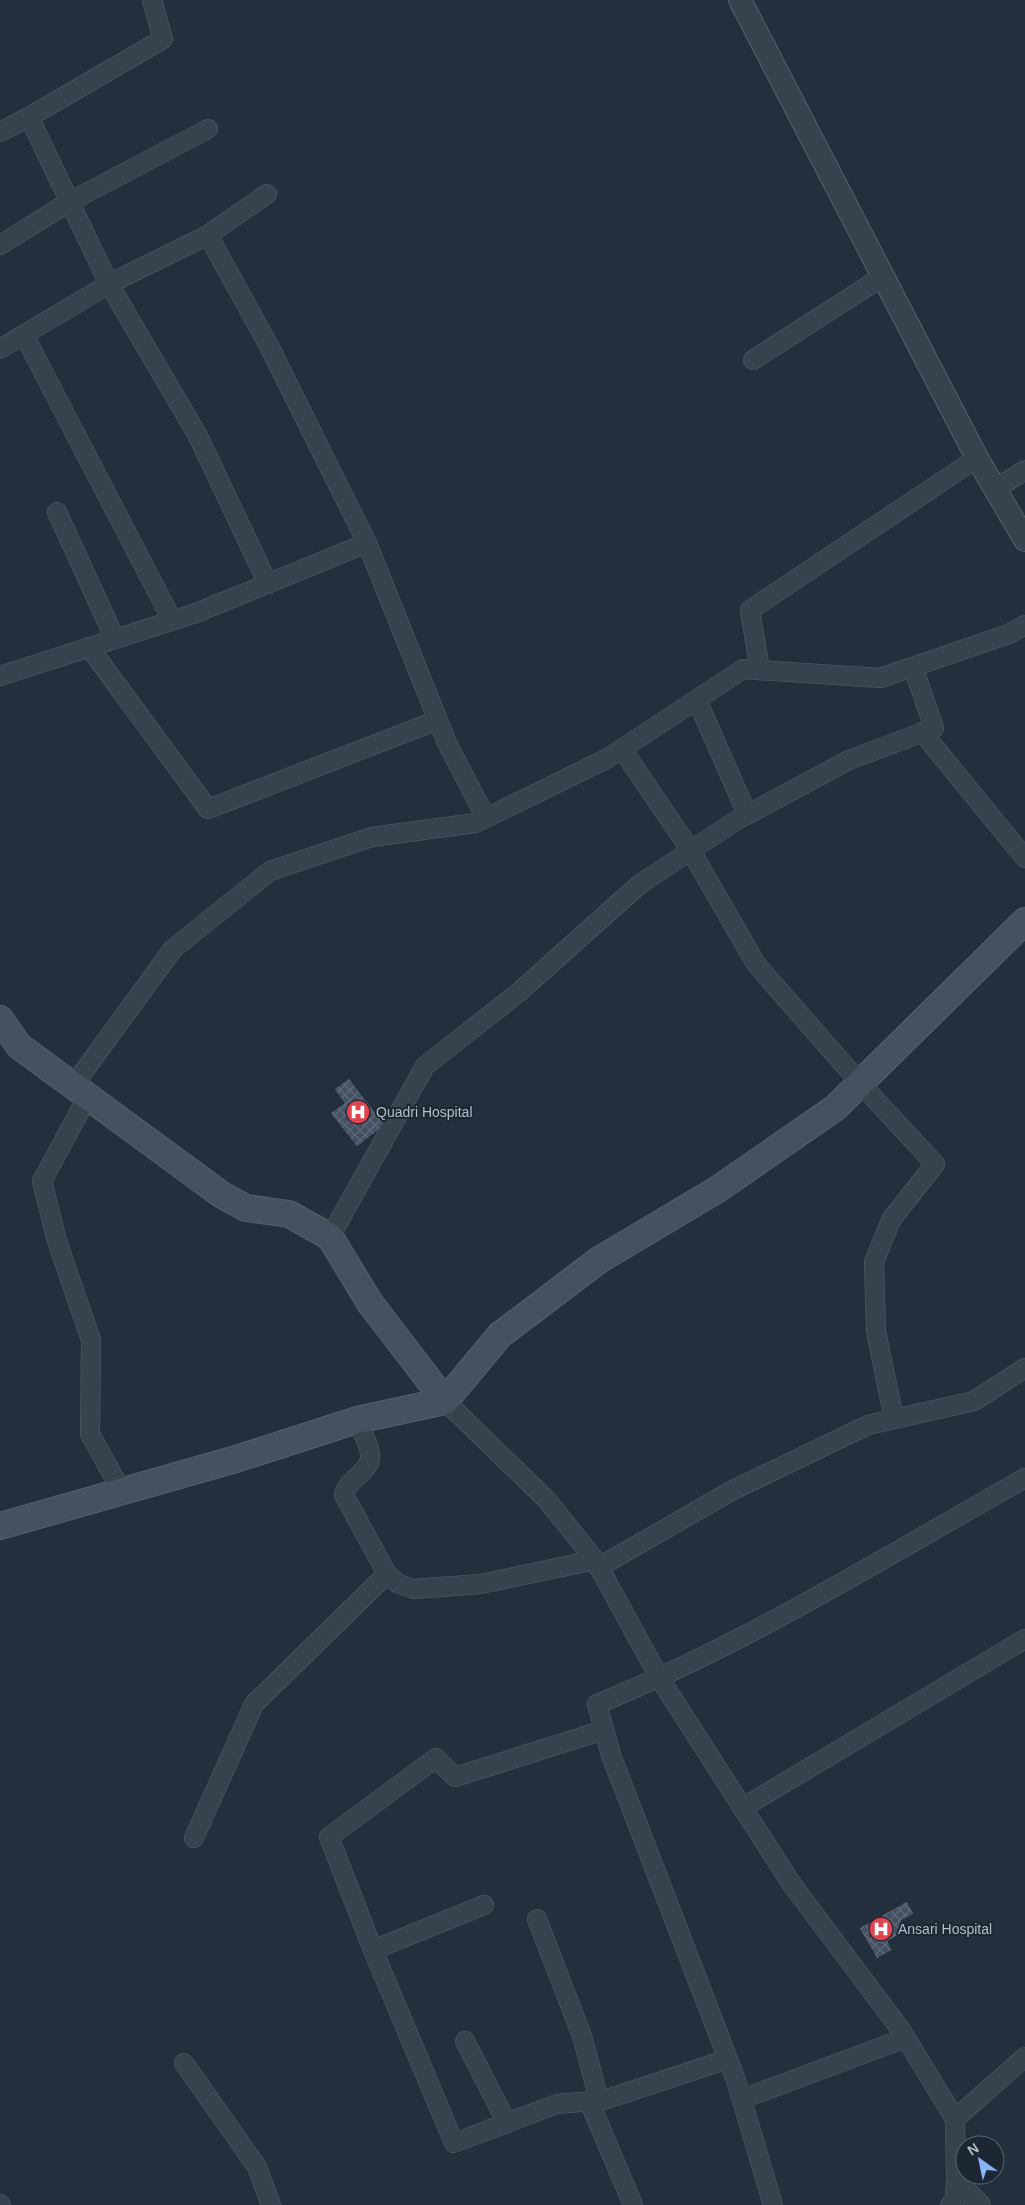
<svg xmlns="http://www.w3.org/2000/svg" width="1025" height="2205" viewBox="0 0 1025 2205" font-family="Arial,sans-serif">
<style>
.building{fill:url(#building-cross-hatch);stroke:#1f2835}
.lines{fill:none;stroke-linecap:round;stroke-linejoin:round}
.minor-casing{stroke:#565f6c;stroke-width:20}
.tertiary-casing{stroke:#565f6c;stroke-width:24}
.secondary-casing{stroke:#565f6c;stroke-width:28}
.minor{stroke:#38414e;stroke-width:19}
.tertiary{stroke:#38414e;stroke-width:22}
.secondary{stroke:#465061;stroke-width:26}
.labels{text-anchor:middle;stroke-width:4;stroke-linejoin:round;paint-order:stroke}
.poi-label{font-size:14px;fill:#b4bcc9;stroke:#1d2633;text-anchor:start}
</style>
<defs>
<pattern id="building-cross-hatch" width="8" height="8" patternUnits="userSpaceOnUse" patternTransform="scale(1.25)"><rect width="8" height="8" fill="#455162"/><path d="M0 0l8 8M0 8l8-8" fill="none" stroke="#5d6877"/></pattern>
</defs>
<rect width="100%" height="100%" fill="#242f3e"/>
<!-- building -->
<g class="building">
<path d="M349 1078 385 1125 357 1147 330 1113 344 1103 334 1089Z"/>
<path d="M907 1901 914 1914 901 1921 906 1931 888 1941 892 1950 877 1959 859 1928Z"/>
</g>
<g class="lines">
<!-- minor casing -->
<g class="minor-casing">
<g id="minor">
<path d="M29 117 163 39 152 0"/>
<path d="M0 132 29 117 109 284 198 436 268 584"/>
<path d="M208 235 267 194"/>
<path d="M0 245 69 202 208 129"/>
<path d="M24 335 172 620"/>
<path d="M0 349 109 284 208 235 269 346 367 543 196 613 0 676"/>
<path d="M753 360 882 277"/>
<path d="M997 488 1025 470"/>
<path d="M57 512 115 639"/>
<path d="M367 543 447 743 486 818"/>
<path d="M89 647 208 809 438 720"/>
<path d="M760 670 750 610 977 458"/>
<path d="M697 700 747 814"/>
<path d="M922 732 1025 858"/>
<path d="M622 749 691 851 756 964 860 1083 935 1164 891 1220 874 1262 876 1331 894 1419"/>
<path d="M73 1086 173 949 270 871 372 837 475 823 486 818 608 758 743 669 880 678 1009 634 1025 625"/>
<path d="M88 1096 42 1181 57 1241 91 1340 90 1434 122 1492"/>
<path d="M330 1237 425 1066 518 993 640 884 737 820 849 760 934 728 913 667"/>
<path d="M445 1401 546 1499 595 1560 660 1679 791 1883 901 2030 955 2119 956 2179 981 2205"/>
<path d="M357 1420C361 1430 368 1442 370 1453 373 1472 347 1478 344 1495L387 1574 397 1583 413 1589 481 1584 595 1560"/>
<path d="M599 1567 733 1490 868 1425 974 1401 1025 1368"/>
<path d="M604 1730 455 1777 436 1758 329 1837 373 1950 454 2143 557 2104 604 2100 728 2059"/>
<path d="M742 1808 1025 1639"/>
<path d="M194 1838 254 1704 387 1574"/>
<path d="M537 1919 582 2036 599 2100"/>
<path d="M373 1950 484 1905"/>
<path d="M465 2041 507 2123"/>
<path d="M184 2063 257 2167 271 2205"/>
<path d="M742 2099 906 2038"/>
<path d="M589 2101 633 2205"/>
<path d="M955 2119 1025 2057"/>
<path d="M0 2204 1 2205"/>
<path d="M773 2205 736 2080 611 1755 597 1704C746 1644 885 1557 1025 1478"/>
<path d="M950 2205 955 2202 956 2179"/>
</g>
</g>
<!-- tertiary casing -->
<g class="tertiary-casing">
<path id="tertiary" d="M740 0 977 458 1025 540"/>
</g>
<!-- secondary casing -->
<g class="secondary-casing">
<g id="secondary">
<path d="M0 1019 19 1046 222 1195 246 1208 289 1214 330 1237 370 1303 445 1401"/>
<path d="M0 1526 236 1459 357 1420 445 1401 500 1335 599 1260 718 1189 835 1108 1025 921"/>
</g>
</g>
<!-- minor -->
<use href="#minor" class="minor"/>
<!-- tertiary -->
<use href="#tertiary" class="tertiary"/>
<!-- secondary -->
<use href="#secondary" class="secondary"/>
</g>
<!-- icons -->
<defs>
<g id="hospital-disc" transform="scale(1.25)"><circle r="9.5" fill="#e0444e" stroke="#1d2633"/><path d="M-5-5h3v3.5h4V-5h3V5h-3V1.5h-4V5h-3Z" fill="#fff"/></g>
</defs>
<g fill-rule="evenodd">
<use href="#hospital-disc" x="358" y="1112"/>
<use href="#hospital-disc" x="881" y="1929"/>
</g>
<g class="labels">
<!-- poi labels -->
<g class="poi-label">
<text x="376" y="1117">Quadri Hospital</text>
<text x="898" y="1934">Ansari Hospital</text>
</g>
</g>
<!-- north arrow -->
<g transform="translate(980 2160) rotate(327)"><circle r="24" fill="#1d2633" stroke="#59626f"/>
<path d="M0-4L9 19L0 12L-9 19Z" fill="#8ab4f8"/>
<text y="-8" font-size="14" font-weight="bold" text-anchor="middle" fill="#b4bcc9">N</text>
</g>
</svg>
